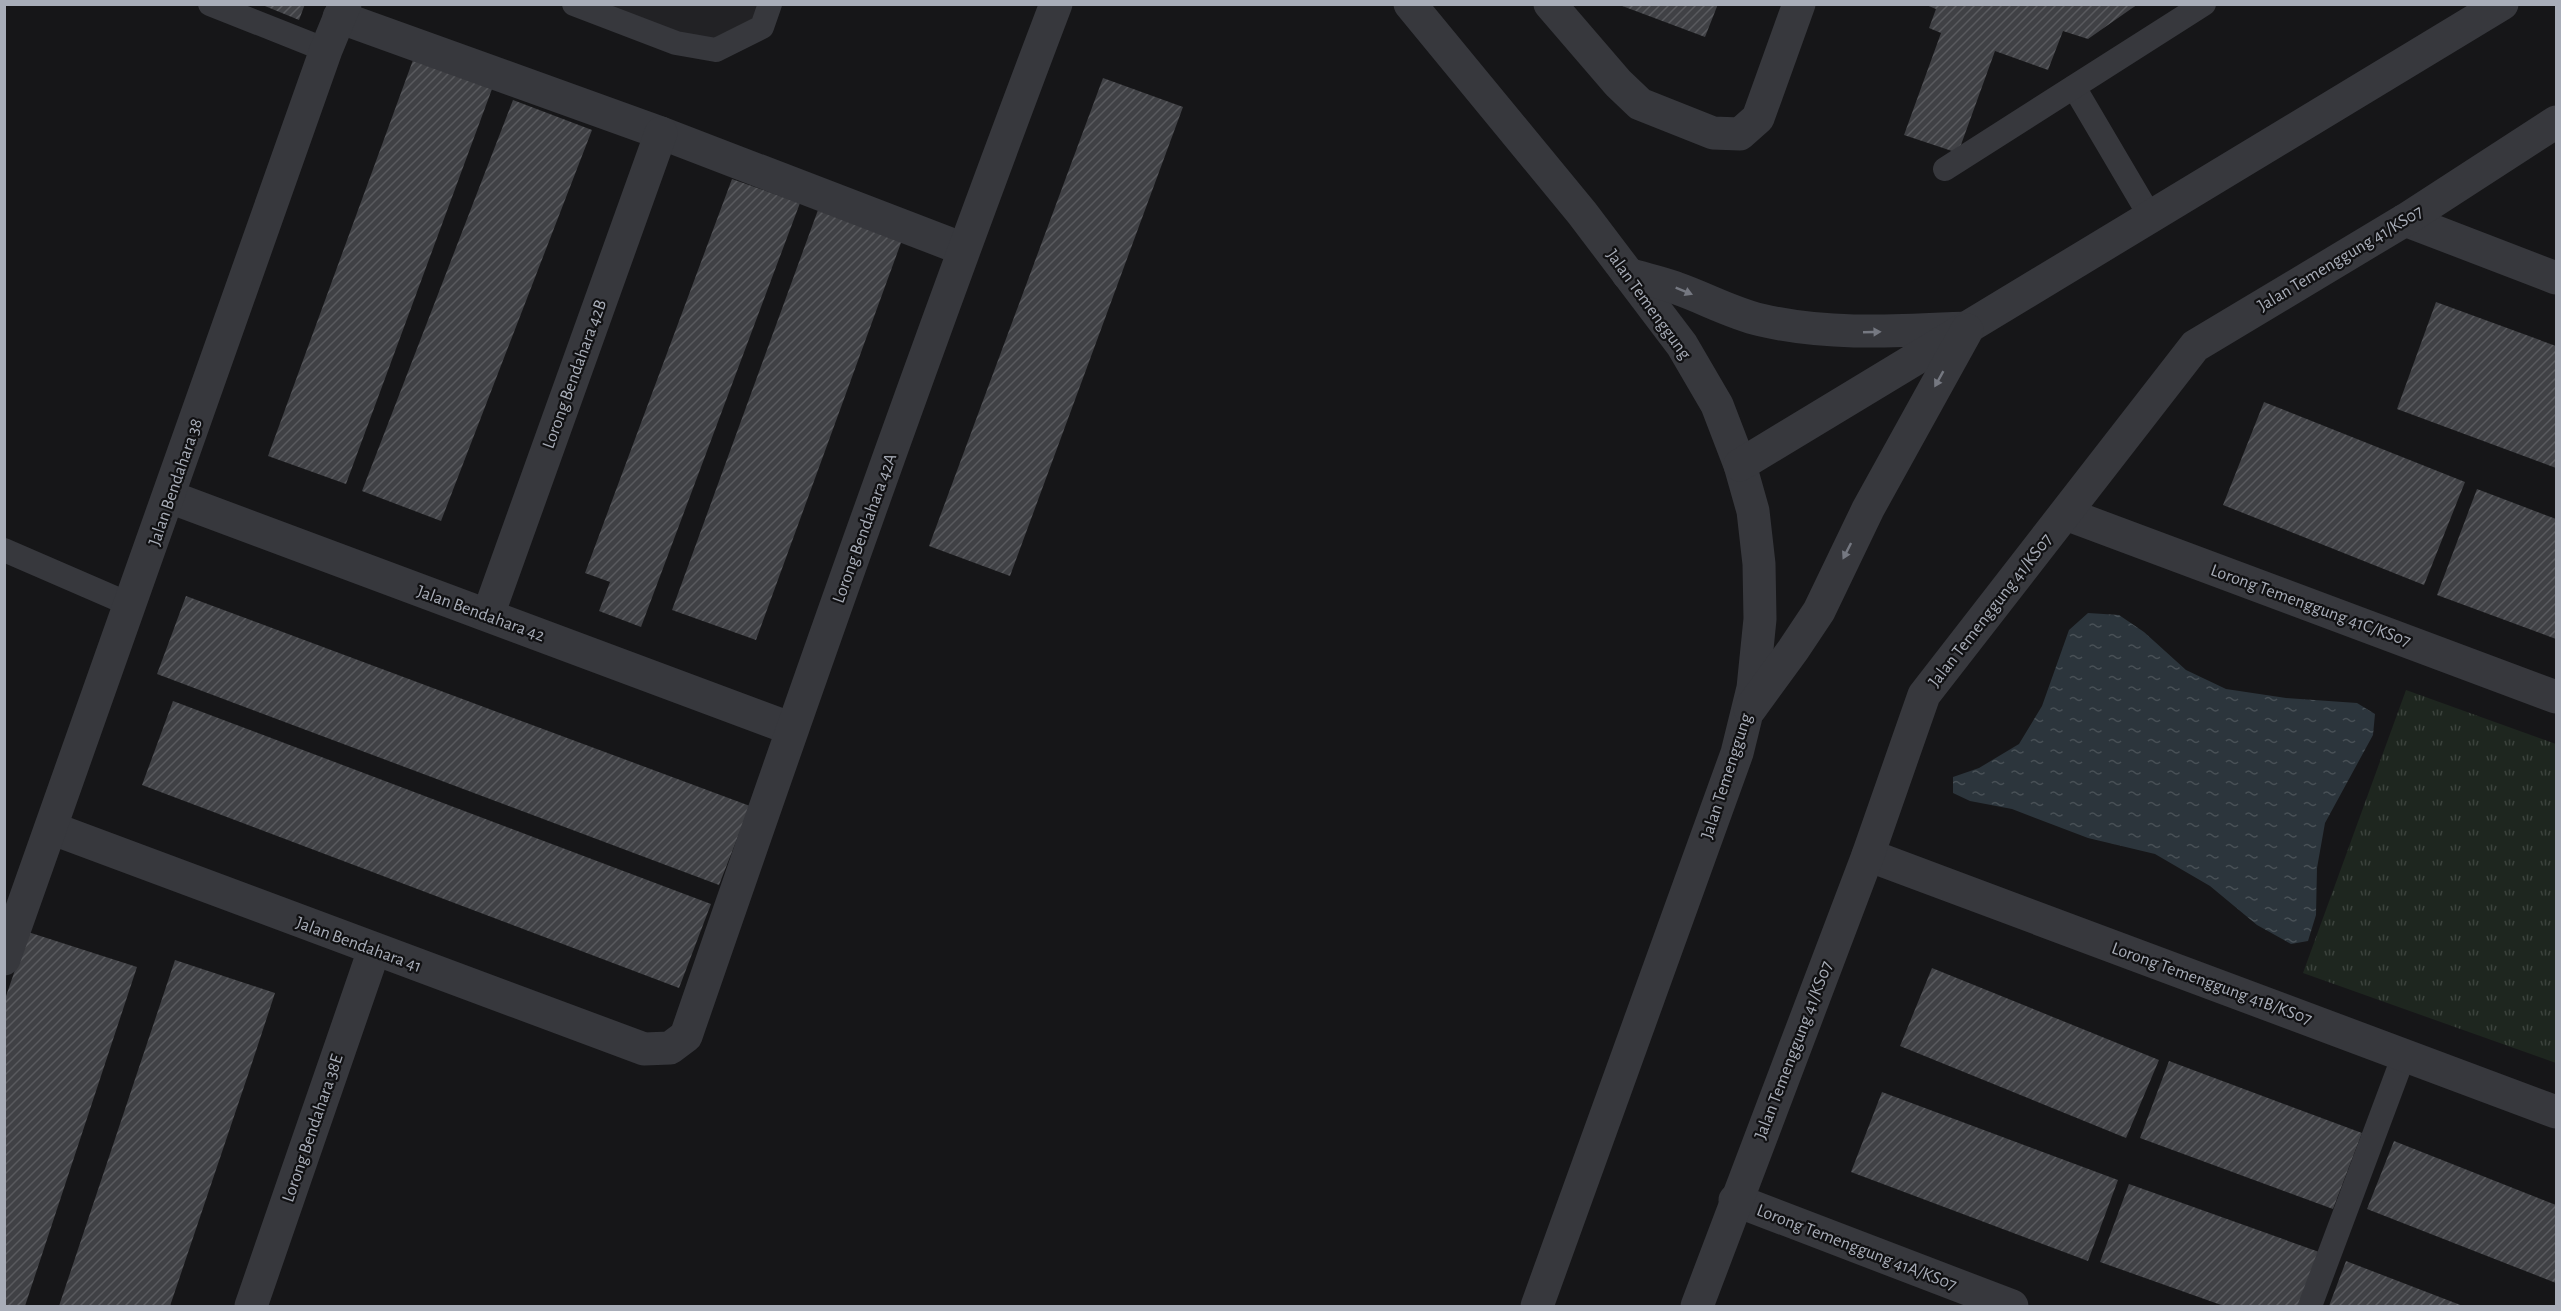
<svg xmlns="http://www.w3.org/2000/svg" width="2561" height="1311" viewBox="0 0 2561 1311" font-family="'Alegreya Sans',sans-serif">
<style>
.built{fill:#222225}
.park{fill:url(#park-tufts)}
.water{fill:url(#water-ripples)}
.building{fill:url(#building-hatch)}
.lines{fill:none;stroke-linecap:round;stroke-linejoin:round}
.service{stroke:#37383d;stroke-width:24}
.minor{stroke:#37383d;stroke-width:33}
.oneway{fill:#757881}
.labels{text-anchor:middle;stroke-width:4.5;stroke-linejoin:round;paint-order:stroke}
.street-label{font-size:18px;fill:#a8adb8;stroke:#111113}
</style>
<defs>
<pattern id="park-tufts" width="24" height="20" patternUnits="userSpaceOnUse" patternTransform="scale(1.5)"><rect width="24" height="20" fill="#1e261f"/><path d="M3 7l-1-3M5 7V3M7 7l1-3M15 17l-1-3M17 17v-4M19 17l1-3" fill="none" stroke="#3c433d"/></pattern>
<pattern id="water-ripples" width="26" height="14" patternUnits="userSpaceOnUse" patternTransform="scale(1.5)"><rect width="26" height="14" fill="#2c353c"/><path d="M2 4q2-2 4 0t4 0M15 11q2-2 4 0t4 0" fill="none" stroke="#485056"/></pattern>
<pattern id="building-hatch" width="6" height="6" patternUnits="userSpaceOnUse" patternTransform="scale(1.5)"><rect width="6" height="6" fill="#404145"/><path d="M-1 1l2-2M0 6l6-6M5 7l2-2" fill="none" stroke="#595a5e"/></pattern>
</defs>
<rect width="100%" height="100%" fill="#161618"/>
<!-- built -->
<path class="built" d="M603 5H762L756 21 717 39 682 35Z"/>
<!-- park -->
<path class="park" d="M2406 690 2556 744V1063L2303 973Z"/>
<!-- water -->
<path class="water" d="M2088 613 2119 615 2144 632 2186 670 2226 689 2286 698 2357 703 2375 714 2373 735 2325 823 2317 868 2316 915 2308 941 2291 944 2257 925 2210 886 2155 854 2088 838 2012 809 1970 801 1953 793V777L1979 768 2019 744 2042 706 2069 630Z"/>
<!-- building -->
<g class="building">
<path d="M260 4H305L299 20Z"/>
<path d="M1617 4H1718L1705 37Z"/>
<path d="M1924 4H2138L2088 39 2063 31 2048 70 1995 51 1958 153 1904 135 1941 33 1929 28 1936 9Z"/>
<path d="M413 60 492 89 346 484 268 456Z"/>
<path d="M1103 78 1183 107 1010 576 929 546Z"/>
<path d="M513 100 592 130 441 521 362 491Z"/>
<path d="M732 179 800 203 641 627 599 611 610 582 585 573Z"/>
<path d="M818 210 902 240 756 640 672 610Z"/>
<path d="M2436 302 2556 346V468L2397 409Z"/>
<path d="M2264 402 2465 482 2424 585 2223 505Z"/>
<path d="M2477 489 2556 519V639L2437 595Z"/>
<path d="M186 596 750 806 719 885 157 674Z"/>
<path d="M173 701 711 904 679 988 142 785Z"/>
<path d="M28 932 137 967 25 1306H4V1002Z"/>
<path d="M175 960 275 993 251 1066 170 1306H59Z"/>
<path d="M1932 968 2159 1060 2126 1138 1900 1046Z"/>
<path d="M2169 1061 2362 1133 2333 1209 2140 1138Z"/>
<path d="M1882 1092 2118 1180 2088 1261 1851 1172Z"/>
<path d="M2394 1141 2556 1205V1283L2367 1209Z"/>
<path d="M2129 1184 2322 1253 2303 1306H2224L2100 1262Z"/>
<path d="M2346 1261 2463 1306H2329Z"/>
</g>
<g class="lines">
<!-- service -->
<g class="service">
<path d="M210 4 326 50"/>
<path d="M574 4 676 43 716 50 762 27 770 4"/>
<path d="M2074 87 2150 216"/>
<path d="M1945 169 2204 4"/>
<path d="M4 550 131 605"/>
<path d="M2310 1306 2404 1055"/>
</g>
<!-- minor -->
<g class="minor">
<path d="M1410 4 1582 213 1682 345 1717 405 1740 465 1753 511 1759 564 1760 619 1753 688 1737 753 1537 1306"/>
<path d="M1550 4 1618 83 1640 104 1713 133 1740 134 1758 118 1799 4"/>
<path d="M339 17 661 133 963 249"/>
<path d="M2405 220 2556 278"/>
<path d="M1628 274C1644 279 1660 282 1676 288 1705 298 1731 313 1761 320 1829 336 1897 331 1966 328"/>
<path d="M1740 465 2502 4"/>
<path d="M170 497 792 729"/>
<path d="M2066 514 2556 697"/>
<path d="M488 615 661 133"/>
<path d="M1750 709 1793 650 1819 611 1868 509 1967 330"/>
<path d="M51 828 644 1049 670 1048 686 1036C805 691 926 346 1056 4"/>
<path d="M1868 855 2556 1112"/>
<path d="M4 959 326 50 345 4"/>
<path d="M1735 1200 2012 1306"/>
<path d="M251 1306 374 950"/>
<path d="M1697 1306 1868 855 1924 695 2195 346 2405 220 2556 122"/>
</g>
</g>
<!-- one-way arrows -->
<defs><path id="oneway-solid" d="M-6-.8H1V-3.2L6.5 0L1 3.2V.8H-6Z" transform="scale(1.5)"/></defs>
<g class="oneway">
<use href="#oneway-solid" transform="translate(1684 291) rotate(22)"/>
<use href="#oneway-solid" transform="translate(1872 332) rotate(-2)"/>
<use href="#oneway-solid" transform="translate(1939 379) rotate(119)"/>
<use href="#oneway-solid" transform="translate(1847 551) rotate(117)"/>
</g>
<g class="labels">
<!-- street labels -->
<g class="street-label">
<text transform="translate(2340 258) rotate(-31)" y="6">Jalan Temenggung 41/KS07</text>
<text transform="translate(1649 304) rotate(54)" y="6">Jalan Temenggung</text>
<text transform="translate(574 374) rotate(-70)" y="6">Lorong Bendahara 42B</text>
<text transform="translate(175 482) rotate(-71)" y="6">Jalan Bendahara 38</text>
<text transform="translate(864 528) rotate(-70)" y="6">Lorong Bendahara 42A</text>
<text transform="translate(2311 605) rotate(20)" y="6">Lorong Temenggung 41C/KS07</text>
<text transform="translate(1990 610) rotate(-52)" y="6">Jalan Temenggung 41/KS07</text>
<text transform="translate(481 613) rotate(20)" y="6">Jalan Bendahara 42</text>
<text transform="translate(1726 776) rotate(-72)" y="6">Jalan Temenggung</text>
<text transform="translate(359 944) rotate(20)" y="6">Jalan Bendahara 41</text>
<text transform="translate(2212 983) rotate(20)" y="6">Lorong Temenggung 41B/KS07</text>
<text transform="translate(1793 1050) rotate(-69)" y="6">Jalan Temenggung 41/KS07</text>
<text transform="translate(312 1128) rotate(-71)" y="6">Lorong Bendahara 38E</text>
<text transform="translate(1857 1247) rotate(21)" y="6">Lorong Temenggung 41A/KS07</text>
</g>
</g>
<!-- border -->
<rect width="2561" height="1311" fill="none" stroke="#a8adb8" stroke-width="12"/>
</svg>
